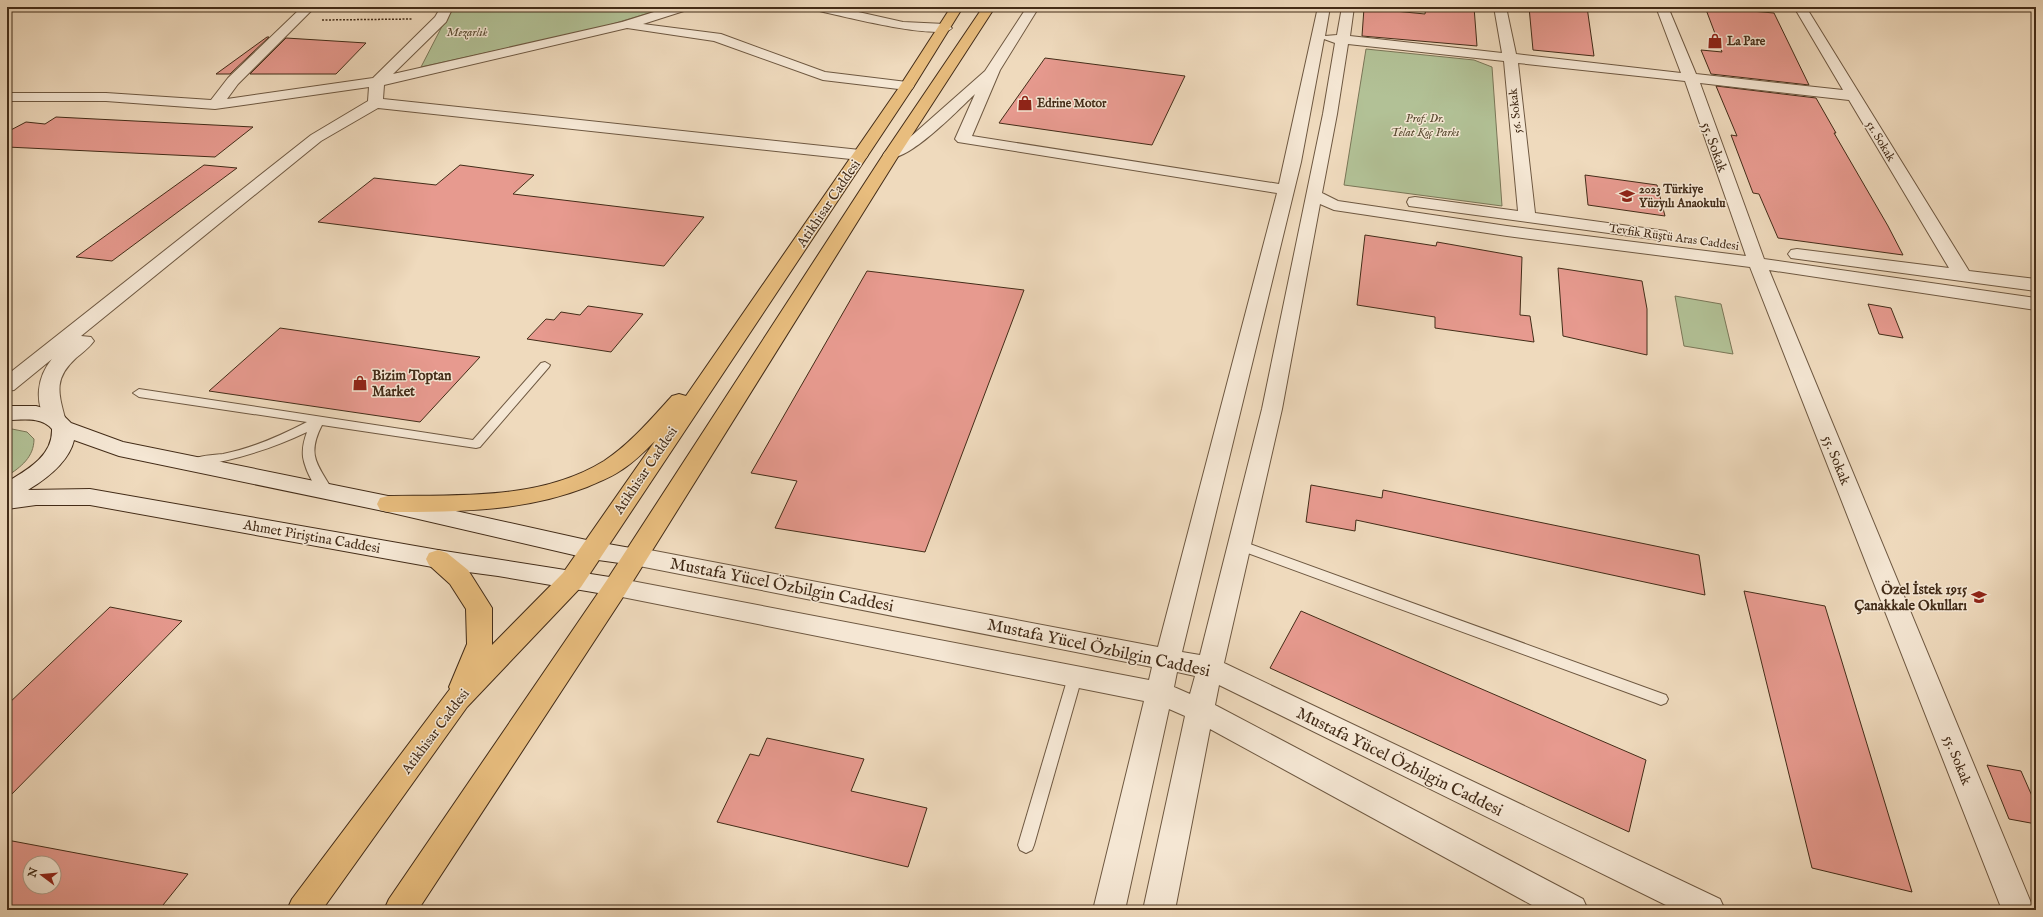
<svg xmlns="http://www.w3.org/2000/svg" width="2043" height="917" viewBox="0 0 2043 917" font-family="'IM FELL English',serif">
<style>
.green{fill:#b2c196;stroke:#7a7657}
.building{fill:#e79a8f;stroke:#432c18;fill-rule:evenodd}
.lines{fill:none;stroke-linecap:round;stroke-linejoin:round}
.lane-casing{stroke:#6e5841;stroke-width:2}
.street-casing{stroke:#6e5841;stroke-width:2}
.secondary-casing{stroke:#432c18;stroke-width:2}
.highway-casing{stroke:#432c18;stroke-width:2}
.path{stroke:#432c18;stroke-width:1.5;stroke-dasharray:2 1.5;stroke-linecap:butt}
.lane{fill:#f5e7d4;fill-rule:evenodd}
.street{fill:#f5e7d4;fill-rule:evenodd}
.secondary{fill:#f5e7d4;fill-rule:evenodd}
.highway{fill:#e8bd7e;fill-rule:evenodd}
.labels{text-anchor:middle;stroke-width:3;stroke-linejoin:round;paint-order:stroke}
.far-park-label{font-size:12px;font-style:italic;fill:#594a31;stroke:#f5e7d4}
.far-poi-label{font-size:12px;font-weight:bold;fill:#432c18;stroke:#f5e7d4;text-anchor:start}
.far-street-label{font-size:12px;fill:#432c18;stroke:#f5e7d4}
.street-label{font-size:14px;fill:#432c18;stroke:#f5e7d4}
.poi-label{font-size:14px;font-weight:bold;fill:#432c18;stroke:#f5e7d4;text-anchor:start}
.near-street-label{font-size:17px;fill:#432c18;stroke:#f5e7d4}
</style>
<rect width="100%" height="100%" fill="#efdabd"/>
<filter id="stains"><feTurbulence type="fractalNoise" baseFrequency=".005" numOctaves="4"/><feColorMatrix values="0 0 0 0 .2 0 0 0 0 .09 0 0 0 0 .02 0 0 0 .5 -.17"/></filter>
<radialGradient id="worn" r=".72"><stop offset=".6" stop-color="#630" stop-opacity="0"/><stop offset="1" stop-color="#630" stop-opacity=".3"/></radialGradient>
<!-- green -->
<g class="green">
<path d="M452 7H669L599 28 421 67Z"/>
<path d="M1366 49 1474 60 1492 67 1502 206 1344 185Z"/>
<path d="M1675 296 1721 304 1733 354 1684 346Z"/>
<path d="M7 428 27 432 34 439C34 457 21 467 7 476Z"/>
</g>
<!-- building -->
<g class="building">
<path d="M1426 7H1474L1477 46 1362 36 1364 8 1425 14Z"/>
<path d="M1529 7H1587L1594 56 1533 50Z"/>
<path d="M1705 7 1774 13 1809 85 1711 74 1701 50 1722 52Z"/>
<path d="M267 37H269L230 74H216Z"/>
<path d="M286 38 366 43 336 74H250Z"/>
<path d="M1045 58 1185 76 1152 145 999 123Z"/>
<path d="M1716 86 1816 98 1836 133H1834L1888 226 1903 255 1778 238 1759 194 1753 193 1731 135 1737 136Z"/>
<path d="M56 117 253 127 215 157 7 147V132L26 122 45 124Z"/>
<path d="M204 165 237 168 112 261 76 257Z"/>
<path d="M460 165 534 175 513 194 704 217 664 266 318 222 374 178 436 185Z"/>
<path d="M1585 175 1657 185 1665 216 1588 205Z"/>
<path d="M1365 235 1436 246 1437 242 1522 257 1520 315 1530 316 1534 342 1435 328V317L1357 305Z"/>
<path d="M1558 268 1642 281 1647 309V355L1563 336Z"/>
<path d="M867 271 1024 290 925 552 775 528 797 481 751 473Z"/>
<path d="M1868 304 1891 308 1903 338 1879 334Z"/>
<path d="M588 306 643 314 611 352 527 339 546 319 554 320 561 312 580 315Z"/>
<path d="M280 328 480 357 420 422 209 391Z"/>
<path d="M1311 485 1382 498 1383 490 1699 555 1705 595 1356 520 1355 531 1306 522Z"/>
<path d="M1744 591 1825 606 1912 892 1812 868Z"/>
<path d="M110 607 182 621 7 799V705Z"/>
<path d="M1301 611 1646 760 1629 832 1270 668Z"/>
<path d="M767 738 864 759 851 791 927 808 908 867 717 822 750 754 759 756Z"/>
<path d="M1987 765 2021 771 2036 805V824L2009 819Z"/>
<path d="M7 840 188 874 159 910H7ZM30 863H54V887H30Z"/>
</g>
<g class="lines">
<!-- lane casing -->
<g class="lane-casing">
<g id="lane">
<path d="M545 362 550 365 549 367 480 447 476 448 322 425C306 456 318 465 333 491L331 494C317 498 305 469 303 457 302 448 304 440 307 432 271 449 236 460 197 466L191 462C195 455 215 455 223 454 253 448 280 436 307 422L139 397 133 393 139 389 473 440 541 363Z"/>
<path d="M1239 540 1666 695 1668 699 1666 703 1661 705 1656 703 1234 548 1233 545 1234 542Z"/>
<path d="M1075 671 1080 673 1082 677 1034 845 1032 850 1026 853 1020 850 1018 845 1068 677 1070 673Z"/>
</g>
</g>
<!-- street casing -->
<g class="street-casing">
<g id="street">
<path d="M302 7H315L238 84 227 99 373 78 435 17 441 7H453L446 22 393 74 622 22 670 7H689L687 10 643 24 721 34 825 72 907 82 912 83 914 86 912 89 907 90 823 80 714 41 627 28 384 85 383 99 860 150 866 152 868 155 866 158 860 160 378 108 321 141 81 336 91 337 94 341C89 348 82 353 76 358 54 378 58 392 65 418L61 423 54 425 47 423C34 402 37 377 52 359L14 390 7 391V375L311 135 368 101 369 87 215 109 106 101H7V93H106L211 100 228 78Z"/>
<path d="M813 7H836L903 22 945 24 952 28C942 42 834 14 815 10Z"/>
<path d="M1027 7H1039L1000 70 972 136 1279 184 1318 7H1330L1325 36 1337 35 1342 7H1354L1350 36 1502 53 1494 7H1506L1516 54 1681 73 1656 7H1668L1696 74 1843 90 1794 7H1806L1969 271 2036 279V291L1791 258 1788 254 1791 250 1797 249 1949 268 1849 100 1700 83 1764 259 2036 298V310L1769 270 2034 910H2002L1750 267 1507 236 1334 210 1320 204 1282 409 1224 663 1720 899 1725 910H1676L1219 685 1215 705 1583 899 1588 910H1541L1210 729 1175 910H1143L1185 716 1169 709 1125 910H1093L1144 701 607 594 604 587 607 580 616 578 1149 680 1152 667 634 565 626 562 622 556 626 550 634 547 1158 647 1277 193 958 142 955 139 975 94C959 109 907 164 885 158L883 155 885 152 908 139 985 71ZM1324 39 1335 43 1323 114 1262 409 1200 655 1182 652 1301 162ZM1348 44 1504 61 1518 211 1415 197 1409 198 1407 202 1409 206 1660 240 1666 239 1669 235 1666 231 1535 213 1518 63 1685 81 1746 256 1507 226 1338 201 1322 193 1337 114ZM1177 672 1195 676 1190 694 1174 687Z"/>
</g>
</g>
<!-- secondary casing -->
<g class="secondary-casing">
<path id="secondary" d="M7 406H36L61 413 71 423 123 442 388 496 591 541 642 550 646 556 642 562 634 565 591 559 388 512 119 456 74 440C69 462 46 479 28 490L90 489 438 550 616 578 625 580 628 587 625 594 616 596 498 576 438 568 90 505H36L7 509V482C27 470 53 456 52 429 41 416 23 420 7 420Z"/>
</g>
<!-- highway casing -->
<g class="highway-casing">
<g id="highway">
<path d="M951 7H963L914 86 581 587 467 707 322 910H287L292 899 450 689 449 687 467 644 466 609 450 584 429 565 426 559 429 553 438 550 447 553 468 570 492 608V645L563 573 655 441C644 452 633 463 620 471 610 478 598 482 587 487 523 512 456 512 388 512L380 510 377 504 380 498 388 496C459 495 541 500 604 461 630 444 651 419 672 396L679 394 686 396 900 86Z"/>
<path d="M983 7H995L899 155 625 594 418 910H384L389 899 607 580 883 155Z"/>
</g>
</g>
<!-- path -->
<path class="path" d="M322 20 413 19"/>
<!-- lane -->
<use href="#lane" class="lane"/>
<!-- street -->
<use href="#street" class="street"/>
<!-- secondary -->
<use href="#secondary" class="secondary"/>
<!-- highway -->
<use href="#highway" class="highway"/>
</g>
<!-- icons -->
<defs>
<g id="shop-bare" transform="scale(1.2)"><path d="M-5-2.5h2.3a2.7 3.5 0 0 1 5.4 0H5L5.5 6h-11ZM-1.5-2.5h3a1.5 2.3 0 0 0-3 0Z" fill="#8f2418" stroke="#f5e7d4" stroke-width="2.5" paint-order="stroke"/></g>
<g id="school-bare" transform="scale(1.2)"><path d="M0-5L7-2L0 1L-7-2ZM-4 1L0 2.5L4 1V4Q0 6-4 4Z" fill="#8f2418" stroke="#f5e7d4" stroke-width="2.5" paint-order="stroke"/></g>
</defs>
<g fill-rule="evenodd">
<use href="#shop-bare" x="1715" y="41"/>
<use href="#shop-bare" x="1025" y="103"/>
<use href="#school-bare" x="1627" y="196"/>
<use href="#shop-bare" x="360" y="383"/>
<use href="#school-bare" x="1979" y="597"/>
</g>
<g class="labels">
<!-- far-park labels -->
<g class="far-park-label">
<text x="467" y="36">Mezarlık</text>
<text x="1425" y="122">Prof. Dr.<tspan x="1425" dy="14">Telat Koç Parkı</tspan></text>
</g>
<!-- far-poi labels -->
<g class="far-poi-label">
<text x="1727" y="45">La Pare</text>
<text x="1037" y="107">Edrine Motor</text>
<text x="1639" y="193">2023 Türkiye<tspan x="1639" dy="14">Yüzyılı Anaokulu</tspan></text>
</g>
<!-- far-street labels -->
<g class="far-street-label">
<text transform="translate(1515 111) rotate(-96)" y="4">56. Sokak</text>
<text transform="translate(1881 141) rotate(59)" y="4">51. Sokak</text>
<text transform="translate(1674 237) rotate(8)" y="4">Tevfik Rüştü Aras Caddesi</text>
</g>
<!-- street labels -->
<g class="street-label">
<text transform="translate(1715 147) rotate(70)" y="5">55. Sokak</text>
<text transform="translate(828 203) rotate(-56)" y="5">Atikhisar Caddesi</text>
<text transform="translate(1837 460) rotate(68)" y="5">55. Sokak</text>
<text transform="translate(645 470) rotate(-56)" y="5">Atikhisar Caddesi</text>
<text transform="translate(312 536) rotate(10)" y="5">Ahmet Piriştina Caddesi</text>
<text transform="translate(435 731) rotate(-53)" y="5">Atikhisar Caddesi</text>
<text transform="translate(1958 760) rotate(68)" y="5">55. Sokak</text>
</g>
<!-- poi labels -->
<g class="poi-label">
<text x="372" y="380">Bizim Toptan<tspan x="372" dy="16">Market</tspan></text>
<text x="1967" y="594" text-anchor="end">Özel İstek 1915<tspan x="1967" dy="16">Çanakkale Okulları</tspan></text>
</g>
<!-- near-street labels -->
<g class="near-street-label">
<text transform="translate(782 584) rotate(11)" y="6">Mustafa Yücel Özbilgin Caddesi</text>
<text transform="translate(1099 647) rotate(12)" y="6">Mustafa Yücel Özbilgin Caddesi</text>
<text transform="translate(1400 761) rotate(26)" y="6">Mustafa Yücel Özbilgin Caddesi</text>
</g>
</g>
<!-- margin -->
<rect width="2043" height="917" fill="none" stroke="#efdabd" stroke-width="24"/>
<rect x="8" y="8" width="2027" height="901" fill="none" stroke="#432c18" stroke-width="2"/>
<rect x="12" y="12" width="2019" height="893" fill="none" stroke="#432c18"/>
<!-- north arrow -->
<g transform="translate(42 875) rotate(286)"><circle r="19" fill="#f5e7d4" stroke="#ae9c89"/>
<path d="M0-3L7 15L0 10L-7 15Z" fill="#8f2418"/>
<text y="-6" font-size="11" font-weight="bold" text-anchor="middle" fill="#432c18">N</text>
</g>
<rect width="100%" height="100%" filter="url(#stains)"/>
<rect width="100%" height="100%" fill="url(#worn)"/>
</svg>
